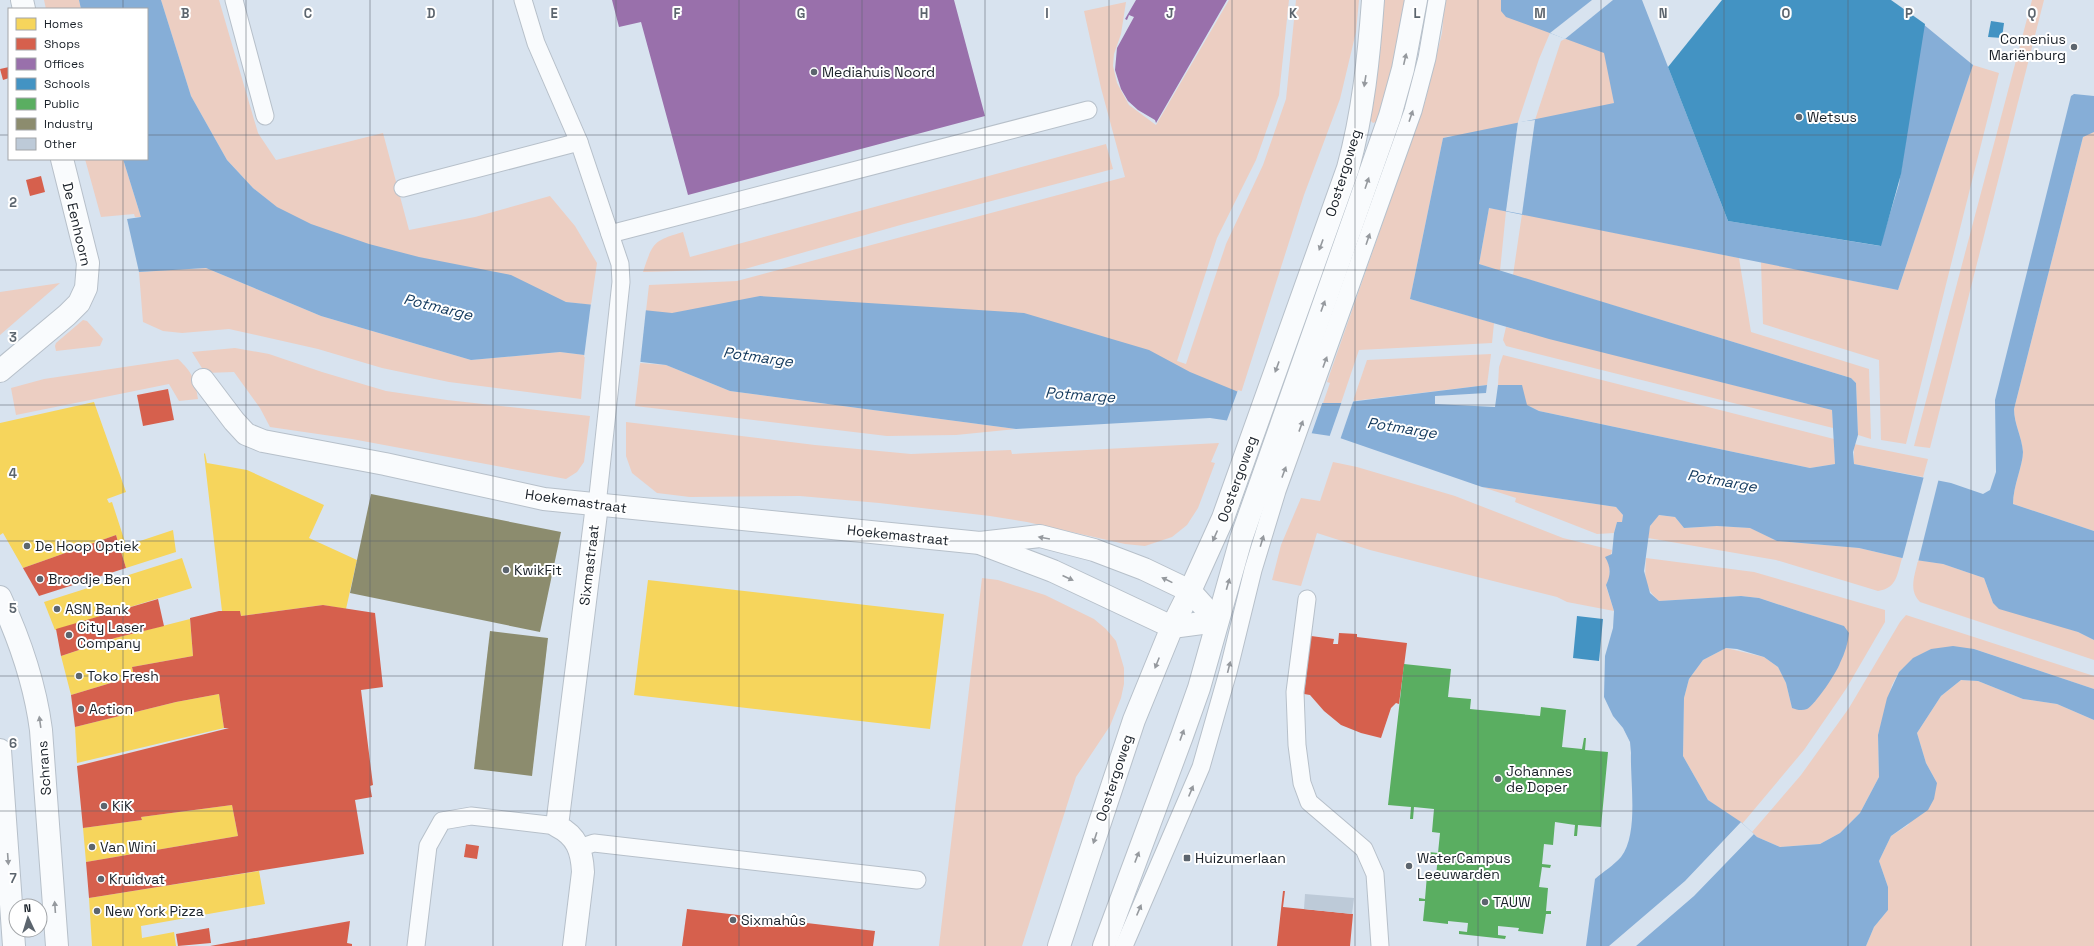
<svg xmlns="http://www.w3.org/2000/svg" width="2094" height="946" viewBox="0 0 2094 946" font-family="'Space Grotesk',sans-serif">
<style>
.green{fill:#eccec2}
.water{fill:#86aed7}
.pier{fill:#d8e3ef}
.homes{fill:#f6d55c}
.shops{fill:#d6604d}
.offices{fill:#9970ab}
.schools{fill:#4393c3}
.public{fill:#5aae61}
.industry{fill:#8c8c6e}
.building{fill:#bdcad8}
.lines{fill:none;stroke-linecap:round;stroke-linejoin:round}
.service-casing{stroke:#b7c0ca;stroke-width:19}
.minor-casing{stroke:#b7c0ca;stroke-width:24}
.tertiary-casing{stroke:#b7c0ca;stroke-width:24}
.secondary-casing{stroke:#b7c0ca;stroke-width:24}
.service{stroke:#f9fbfd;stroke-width:17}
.minor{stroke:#f9fbfd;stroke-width:22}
.tertiary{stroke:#f9fbfd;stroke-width:22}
.secondary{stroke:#f9fbfd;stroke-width:22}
.oneway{fill:#95999e}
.grid{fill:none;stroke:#5c656e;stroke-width:1;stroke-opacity:0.55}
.poi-dot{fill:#5c656e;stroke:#fff;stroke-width:1.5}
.labels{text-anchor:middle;stroke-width:4;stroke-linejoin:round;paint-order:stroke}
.poi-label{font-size:14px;fill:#1a2129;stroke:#fff;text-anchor:start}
.street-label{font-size:14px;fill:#1a2129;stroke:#fff}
.water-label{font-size:15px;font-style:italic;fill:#12395d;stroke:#fff}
.grid-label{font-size:13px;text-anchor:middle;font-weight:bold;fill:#5c656e;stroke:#fff;stroke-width:4;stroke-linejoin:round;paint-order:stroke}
</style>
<rect width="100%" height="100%" fill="#d8e3ef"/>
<!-- green -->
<g class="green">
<path d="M44 0H79L81 9H46Z"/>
<path d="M161 0H219L258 133 276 160 383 133 409 230 475 217 550 196 575 226 597 263 591 305 566 302 318 241 253 188 227 160 191 96Z"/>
<path d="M1229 0H1289L1279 95 1256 160 1217 238 1177 361 1186 364 1226 244 1263 165 1286 99 1296 0H1359L1356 32 1340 99 1304 195 1241 393 646 311 649 285 737 281 1125 177 1101 88 1084 11 1126 2 1121 34 1114 54 1113 66 1117 83 1129 105 1156 125Z"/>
<path d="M1383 0H1406L1400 36 1378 121 1373 123 1369 119Z"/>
<path d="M1445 0H1515L1572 16 1550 33 1539 59 1518 122 1515 148 1450 136 1443 138 1410 299 1494 323 1492 343 1359 350 1341 403H1323L1330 383 1327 382 1425 102 1442 33Z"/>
<path d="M2032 0H2044L1930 448 1914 446Z"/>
<path d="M1565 39 1605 41 1614 103 1534 130 1535 120 1561 41Z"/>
<path d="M1973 65 1999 73 1906 444 1881 440 1879 360 1763 324 1761 262 1898 290Z"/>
<path d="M2091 132H2094V531L2013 504C2013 486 2023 465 2023 452 2022 437 2014 424 2014 409L2083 137Z"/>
<path d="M1106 144 1113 169 904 224 745 269 643 272C653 242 653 241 683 232L690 257Z"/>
<path d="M85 159H123L141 217H135L134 214 101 217Z"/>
<path d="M1489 208 1506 211 1500 271 1479 264Z"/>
<path d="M1522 214 1739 258 1751 332 1869 369 1871 439 1858 435 1856 383 1851 378 1513 275Z"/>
<path d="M206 268 321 316 471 360 560 352 585 355 581 399 449 382 382 368 318 349 229 329 182 333 163 331 143 322 139 272Z"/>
<path d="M60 283 0 335V292Z"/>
<path d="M83 320 87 321 103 339 100 346 56 351 55 346 56 343Z"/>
<path d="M1506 327 1832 410 1833 428 1506 346 1503 340Z"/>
<path d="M235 348 269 354 322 372 386 391 447 400 590 416 584 462 577 472 566 479 352 439 270 427 260 408 234 372 205 373 192 352Z"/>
<path d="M1491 354 1487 385 1353 401 1367 360Z"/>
<path d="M1503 355 1834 439 1835 464 1810 468 1539 411 1527 405 1498 385 1499 367Z"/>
<path d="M178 359C192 372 195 379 198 399L179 401 169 384 16 415 11 388 44 379Z"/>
<path d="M640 363 666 365 730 391 1016 429 956 435 887 436 635 406Z"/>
<path d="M626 422 815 445 911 454 1011 450 1012 454 1219 443 1211 462 1215 463 1198 508 1187 525 1172 537 1145 546 1125 544 1027 522 990 516 879 503 800 496 690 497 657 493 632 473 626 456Z"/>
<path d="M1854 444 1928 459 1923 477 1854 464Z"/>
<path d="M1333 462 1357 467 1455 496 1563 538 1612 550 1609 564 1610 576 1606 586 1614 611 1567 602 1557 597 1370 550 1317 533 1301 586 1272 580 1281 545 1301 498 1320 501Z"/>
<path d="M1482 487 1616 507 1623 515 1622 522H1617L1614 533 1597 534 1515 502 1516 498Z"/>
<path d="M1658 515 1675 517 1684 528 1717 526 1751 528 1777 541 1859 548 1902 558C1897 575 1897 588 1878 591L1776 560 1648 538 1650 526Z"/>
<path d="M1646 558 1754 572 1885 610V622L1846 689 1804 750 1742 824 1708 800 1683 756 1684 698 1689 679 1703 660 1726 648 1764 657 1778 667 1786 683 1792 708 1814 703 1823 688 1843 626 1759 598 1741 596 1659 601C1643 587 1645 577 1646 558Z"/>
<path d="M1918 560 1943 564 1984 578 1993 603 2078 632 2094 640V660L1920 602C1908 590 1915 575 1918 560Z"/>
<path d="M982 578 998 580 1045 595 1094 619 1106 629 1116 641 1124 668V684L1121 698 1110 726 1076 777 1022 946H939Z"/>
<path d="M1906 615 2094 676V689L1974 649H1931L1913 659 1899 672 1892 685 1878 735 1879 777 1860 813 1840 833 1820 844 1780 847 1757 837 1752 832 1801 775 1849 708 1900 622Z"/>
<path d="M1961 680 1978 681 2023 699 2057 704 2094 720V946H1866L1874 927 1888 910V887L1879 861 1891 836 1908 825 1937 783 1926 763 1917 733 1941 696Z"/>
</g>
<!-- water -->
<path class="water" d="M79 0H161L191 96 227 160 253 188 277 207 311 224 369 244 419 257 511 275 566 302 672 313 760 296 1024 313 1149 350 1190 372 1241 393 1323 403H1341L1487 385H1522L1527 405 1539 411 1810 468 1835 464 1832 410 1549 339 1410 299 1443 138 1614 103 1604 53 1506 17 1501 11V0H1642L1728 221 1880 246 1899 184 1923 24 1973 65 1898 290 1489 208 1479 264 1851 378 1856 383 1858 435 1853 452 1854 464 1951 483 1983 494 1990 490 1996 472 1995 400 2071 96 2074 94 2094 96V132L2083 137 2014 409C2014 424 2022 437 2023 452 2023 465 2013 486 2013 504L2094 531V640L2078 632 1999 609 1993 603 1984 578 1943 564 1902 558 1859 548 1777 541 1750 528 1717 526 1684 528 1675 517 1659 515 1650 526 1644 571 1650 593 1659 601 1741 596 1759 598 1844 626 1849 633C1848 643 1845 653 1840 663 1837 672 1815 705 1807 709 1802 711 1797 710 1792 708L1786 683 1778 667 1764 657 1737 649 1726 648 1703 660 1689 679 1684 698 1683 756 1708 800 1741 822 1757 837 1780 847 1820 844 1840 833 1860 813 1879 777 1878 735 1887 698 1899 672 1913 658 1931 649 1953 646 1974 649 2094 689V720L2057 704 2023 699 1978 681 1961 680 1941 696 1917 733 1926 763 1937 783 1934 799 1928 810 1891 836 1879 861 1888 887V910L1874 927 1866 946H1586L1595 879C1603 872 1614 865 1621 857 1639 834 1630 782 1631 753L1630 742 1623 728 1613 716 1604 697 1605 656 1613 628 1614 611 1606 585C1611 575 1611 567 1605 557L1612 554 1614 533 1617 522H1622L1623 515 1616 507 1482 487 1337 437 1210 418 1016 429 730 391 666 365 560 352 471 360 321 316 206 268 139 272 127 219 141 217 123 159H147V9H81Z"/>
<!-- pier -->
<g class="pier">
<path d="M1592 0H1613L1565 39 1550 33Z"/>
<path d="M1535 120 1522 214 1506 211 1518 122Z"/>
<path d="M591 303 646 309 640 365 584 357Z"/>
<path d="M1487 385H1498L1495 407 1435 404V396L1486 393Z"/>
<path d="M1238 390 1241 391 1323 401 1311 435 1226 423Z"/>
<path d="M1354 399 1340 440 1329 438 1342 401Z"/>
<path d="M1924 476 1939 478 1918 562 1902 560Z"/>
<path d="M1741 822 1754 834 1694 896 1636 946H1609L1685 881Z"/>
</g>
<!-- homes -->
<g class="homes">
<path d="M94 402 126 492 107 499 109 503 112 502 127 548 138 544 137 542 173 530 176 552 126 568 116 535 23 568 3 533 0 535V423Z"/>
<path d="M205 453 207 463 247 470 324 505 309 538 357 560 346 609 323 605 241 616 240 611H222L204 454Z"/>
<path d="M182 558 192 588 55 630 44 602Z"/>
<path d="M648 580 944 614 930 729 634 695Z"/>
<path d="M190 619 193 656 132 667 134 676 71 695 61 656 115 638Z"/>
<path d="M219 694 224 728 77 763 75 727 176 702Z"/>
<path d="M232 805 238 836 86 862 83 828 142 820 141 817Z"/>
<path d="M259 871 265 904 141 926 142 938 174 932 176 946H92L89 898Z"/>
</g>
<!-- shops -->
<g class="shops">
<path d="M9 67V78L3 80 0 69Z"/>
<path d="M41 176 45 192 30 196 26 180Z"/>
<path d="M168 389 174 420 143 426 137 395Z"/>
<path d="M116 535 126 568 39 596 23 568Z"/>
<path d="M158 599 164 626 115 638 61 656 56 629Z"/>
<path d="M323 605 375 613 383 687 361 690 373 785 370 786 372 797 355 800 364 854 89 898 86 862 238 836 232 805 141 817 142 820 83 828 77 766 229 728H224L219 694 176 702 75 727 71 695 134 676 132 667 193 656 190 618 219 611H240L241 616Z"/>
<path d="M1339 633 1357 634V637L1407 643 1399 704 1396 703 1391 708 1381 738 1361 733 1341 725 1324 711 1310 695 1304 694 1311 636 1334 639 1333 644H1338Z"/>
<path d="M466 844 479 846 477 859 464 857Z"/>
<path d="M1283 891H1285L1283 907 1353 914 1350 946H1277Z"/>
<path d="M687 909 875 931 873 946H682Z"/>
<path d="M350 921 347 943 352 944V946H210Z"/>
<path d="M209 928 211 943 178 946 176 934Z"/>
</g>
<!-- offices -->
<g class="offices">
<path d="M612 0H954L985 116 688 195 641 22 619 27Z"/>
<path d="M1136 0H1227L1156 123 1155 120 1138 110 1128 101 1121 89 1115 70 1117 48 1134 17 1129 15 1127 20 1125 19Z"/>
</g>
<!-- schools -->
<g class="schools">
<path d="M1722 0H1891L1925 24 1901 174 1881 246 1728 221 1668 67Z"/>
<path d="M1991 21 2004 23 2002 38 1988 37Z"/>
<path d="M1577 616 1603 619 1599 661 1573 658Z"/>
</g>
<!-- public -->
<path class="public" d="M1404 664 1451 669 1448 697 1471 699 1470 709 1540 716 1541 707 1566 710 1562 747 1582 749 1584 738H1586L1585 750 1608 752 1601 827 1578 825 1577 836H1574L1575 825 1555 822 1553 845 1544 844 1542 864 1551 865 1550 868 1542 867 1539 887 1548 888 1546 911H1551V914H1546L1543 934 1518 931 1519 928 1498 926V935L1506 936 1505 939 1459 934V931L1467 932 1468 923 1448 921V924L1423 921 1425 901H1419V898L1425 899 1427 875 1436 876 1438 856 1429 855V852L1438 853 1440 833 1432 832 1434 809 1414 807 1413 819H1410L1411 807 1388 805Z"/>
<!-- industry -->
<g class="industry">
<path d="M371 494 561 532 540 632 350 593Z"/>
<path d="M490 631 548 638 532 776 474 769Z"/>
</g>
<!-- building -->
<path class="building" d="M1305 894 1354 898 1352 914 1304 909Z"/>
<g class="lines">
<!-- service casing -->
<g class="service-casing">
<g id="service">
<path d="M234 0 265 116"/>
<path d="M523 0 536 43 579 142 620 264 621 282 597 505"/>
<path d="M403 188 579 142"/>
<path d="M610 234 1088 110"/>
<path d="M1307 599 1295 692 1297 745 1302 783 1309 802 1364 849 1375 874 1380 946"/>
<path d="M579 848 594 843 917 880"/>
<path d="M416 946 428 846 442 821 471 816 557 826"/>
<path d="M1124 946 1201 767 1228 672 1253 570 1277 491 1413 111 1427 58 1437 0"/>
</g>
</g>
<!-- minor casing -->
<g class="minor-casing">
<g id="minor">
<path d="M22 0 24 9"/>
<path d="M0 371 67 315 79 303 86 288 88 263 62 159"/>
<path d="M203 380 234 421 246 434 263 441 385 464 544 499 980 543 1040 536 1094 550 1144 569 1190 591 1217 621"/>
<path d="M982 544 1053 571 1172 627 1217 621"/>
<path d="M574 946 583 872C582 851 577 836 557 826L597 505"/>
</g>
</g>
<!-- tertiary casing -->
<g class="tertiary-casing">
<g id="tertiary">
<path d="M0 597C20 640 35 684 41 730L57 946"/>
<path d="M0 750 14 946"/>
</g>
</g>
<!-- secondary casing -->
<g class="secondary-casing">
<g id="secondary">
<path d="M1059 946 1134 720 1172 627 1190 591 1223 518 1348 168C1363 114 1369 56 1373 0"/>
<path d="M1104 946 1182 736 1199 688 1241 539 1390 116 1403 69 1416 0"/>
</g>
</g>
<!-- service -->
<use href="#service" class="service"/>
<!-- minor -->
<use href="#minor" class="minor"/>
<!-- tertiary -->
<use href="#tertiary" class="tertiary"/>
<!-- secondary -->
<use href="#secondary" class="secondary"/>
</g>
<!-- one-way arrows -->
<defs><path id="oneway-solid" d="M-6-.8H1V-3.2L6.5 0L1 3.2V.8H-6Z"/></defs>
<g class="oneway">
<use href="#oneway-solid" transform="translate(1405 59) rotate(-77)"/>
<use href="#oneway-solid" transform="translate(1365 81) rotate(99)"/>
<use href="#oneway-solid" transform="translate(1411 116) rotate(-71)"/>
<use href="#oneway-solid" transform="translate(1367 183) rotate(-71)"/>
<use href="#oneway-solid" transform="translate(1368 239) rotate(-71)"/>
<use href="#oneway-solid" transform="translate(1321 245) rotate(110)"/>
<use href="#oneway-solid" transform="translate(1323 306) rotate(-70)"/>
<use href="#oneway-solid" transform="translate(1325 362) rotate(-70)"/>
<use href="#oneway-solid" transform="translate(1277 367) rotate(110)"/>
<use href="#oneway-solid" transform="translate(1301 426) rotate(-70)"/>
<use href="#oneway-solid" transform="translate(1284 472) rotate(-70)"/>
<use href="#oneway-solid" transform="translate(1215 536) rotate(114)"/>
<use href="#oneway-solid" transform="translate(1044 538) rotate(-170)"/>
<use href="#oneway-solid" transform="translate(1262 541) rotate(-73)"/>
<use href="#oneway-solid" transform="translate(1068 578) rotate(24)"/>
<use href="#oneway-solid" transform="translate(1167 580) rotate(-154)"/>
<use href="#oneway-solid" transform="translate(1228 584) rotate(-74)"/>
<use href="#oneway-solid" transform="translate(1157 663) rotate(112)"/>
<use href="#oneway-solid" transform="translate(1229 667) rotate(-76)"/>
<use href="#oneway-solid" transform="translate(40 722) rotate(-98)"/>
<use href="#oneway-solid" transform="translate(1182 735) rotate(-70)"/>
<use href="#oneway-solid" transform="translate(1191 791) rotate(-67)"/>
<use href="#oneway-solid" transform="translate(1095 838) rotate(108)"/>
<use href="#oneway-solid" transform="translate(1137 857) rotate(-69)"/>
<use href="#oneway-solid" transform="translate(8 859) rotate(86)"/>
<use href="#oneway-solid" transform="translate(55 907) rotate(-94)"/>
<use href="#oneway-solid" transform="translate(1139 910) rotate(-67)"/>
</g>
<!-- grid -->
<path class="grid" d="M123 0V9M246 0V946M370 0V946M493 0V946M616 0V946M739 0V946M862 0V946M985 0V946M1109 0V946M1232 0V946M1355 0V946M1478 0V946M1601 0V946M1724 0V946M1848 0V946M1971 0V946M0 135H9M147 135H2094M123 159V946M0 270H2094M0 405H2094M0 541H2094M0 676H2094M0 811H2094"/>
<!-- markers -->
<g class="poi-dot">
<circle cx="2074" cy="47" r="4"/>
<circle cx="814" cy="72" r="4"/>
<circle cx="1799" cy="117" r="4"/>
<circle cx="27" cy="546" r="4"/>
<circle cx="506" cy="570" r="4"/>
<circle cx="40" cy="579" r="4"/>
<circle cx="57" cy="609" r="4"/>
<circle cx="69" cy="635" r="4"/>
<circle cx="79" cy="676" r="4"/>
<circle cx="81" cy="709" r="4"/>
<circle cx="1498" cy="779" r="4"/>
<circle cx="104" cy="806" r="4"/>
<circle cx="92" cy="847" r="4"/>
<rect x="1183" y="854" width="8" height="8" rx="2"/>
<circle cx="1409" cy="866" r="4"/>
<circle cx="101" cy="879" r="4"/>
<circle cx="1485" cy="902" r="4"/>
<circle cx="97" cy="911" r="4"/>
<circle cx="733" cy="920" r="4"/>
</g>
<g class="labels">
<!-- poi labels -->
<g class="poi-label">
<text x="2066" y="44" text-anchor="end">Comenius<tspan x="2066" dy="16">Mariënburg</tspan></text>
<text x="822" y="77">Mediahuis Noord</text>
<text x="1807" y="122">Wetsus</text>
<text x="35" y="551">De Hoop Optiek</text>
<text x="514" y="575">KwikFit</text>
<text x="48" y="584">Broodje Ben</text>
<text x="65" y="614">ASN Bank</text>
<text x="77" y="632">City Laser<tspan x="77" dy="16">Company</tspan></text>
<text x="87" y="681">Toko Fresh</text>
<text x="89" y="714">Action</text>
<text x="1506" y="776">Johannes<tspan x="1506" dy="16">de Doper</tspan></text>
<text x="112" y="811">KiK</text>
<text x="100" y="852">Van Wini</text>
<text x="1195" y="863">Huizumerlaan</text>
<text x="1417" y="863">WaterCampus<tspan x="1417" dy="16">Leeuwarden</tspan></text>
<text x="109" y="884">Kruidvat</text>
<text x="1493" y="907">TAUW</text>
<text x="105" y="916">New York Pizza</text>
<text x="741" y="925">Sixmahûs</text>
</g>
<!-- street labels -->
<g class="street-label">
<text transform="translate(1343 173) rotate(-73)" y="5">Oostergoweg</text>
<text transform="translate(77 224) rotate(77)" y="5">De Eenhoorn</text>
<text transform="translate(1237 479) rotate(-70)" y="5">Oostergoweg</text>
<text transform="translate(576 501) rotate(8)" y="5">Hoekemastraat</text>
<text transform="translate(898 535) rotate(6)" y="5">Hoekemastraat</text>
<text transform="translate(589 565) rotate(-83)" y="5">Sixmastraat</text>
<text transform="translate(44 768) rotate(-94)" y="5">Schrans</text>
<text transform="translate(1114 778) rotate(-72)" y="5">Oostergoweg</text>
</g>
<!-- water labels -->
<g class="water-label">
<text transform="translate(438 307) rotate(14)" y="5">Potmarge</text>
<text transform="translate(758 357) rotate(8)" y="5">Potmarge</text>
<text transform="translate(1080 395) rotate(4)" y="5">Potmarge</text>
<text transform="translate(1402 428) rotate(9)" y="5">Potmarge</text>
<text transform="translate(1722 481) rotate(10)" y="5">Potmarge</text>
</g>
</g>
<g class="grid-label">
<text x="185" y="18">B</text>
<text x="308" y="18">C</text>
<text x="431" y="18">D</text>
<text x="554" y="18">E</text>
<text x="677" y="18">F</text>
<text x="801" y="18">G</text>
<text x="924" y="18">H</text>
<text x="1047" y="18">I</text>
<text x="1170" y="18">J</text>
<text x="1293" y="18">K</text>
<text x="1417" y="18">L</text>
<text x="1540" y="18">M</text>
<text x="1663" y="18">N</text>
<text x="1786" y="18">O</text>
<text x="1909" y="18">P</text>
<text x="2032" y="18">Q</text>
<text x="13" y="207">2</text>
<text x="13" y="342">3</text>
<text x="13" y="478">4</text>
<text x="13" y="613">5</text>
<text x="13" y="748">6</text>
<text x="13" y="883">7</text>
</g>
<!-- legend -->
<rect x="8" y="8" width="140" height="152" fill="#ffffff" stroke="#a3a6a9"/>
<rect x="16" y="18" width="20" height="12" fill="#f6d55c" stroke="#a3a6a9"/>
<text x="44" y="28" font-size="12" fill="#1a2129">Homes</text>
<rect x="16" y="38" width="20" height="12" fill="#d6604d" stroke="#a3a6a9"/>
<text x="44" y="48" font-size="12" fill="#1a2129">Shops</text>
<rect x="16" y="58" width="20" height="12" fill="#9970ab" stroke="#a3a6a9"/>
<text x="44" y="68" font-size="12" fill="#1a2129">Offices</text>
<rect x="16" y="78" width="20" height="12" fill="#4393c3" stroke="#a3a6a9"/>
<text x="44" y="88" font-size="12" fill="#1a2129">Schools</text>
<rect x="16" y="98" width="20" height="12" fill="#5aae61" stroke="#a3a6a9"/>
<text x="44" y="108" font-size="12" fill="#1a2129">Public</text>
<rect x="16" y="118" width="20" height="12" fill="#8c8c6e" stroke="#a3a6a9"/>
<text x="44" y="128" font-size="12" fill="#1a2129">Industry</text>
<rect x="16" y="138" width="20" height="12" fill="#bdcad8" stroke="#a3a6a9"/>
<text x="44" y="148" font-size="12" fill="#1a2129">Other</text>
<!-- north arrow -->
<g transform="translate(28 918) rotate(356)"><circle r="19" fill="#ffffff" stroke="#a3a6a9"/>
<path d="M0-3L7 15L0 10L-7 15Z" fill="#5c656e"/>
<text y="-6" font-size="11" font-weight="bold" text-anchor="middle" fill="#1a2129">N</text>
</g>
</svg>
